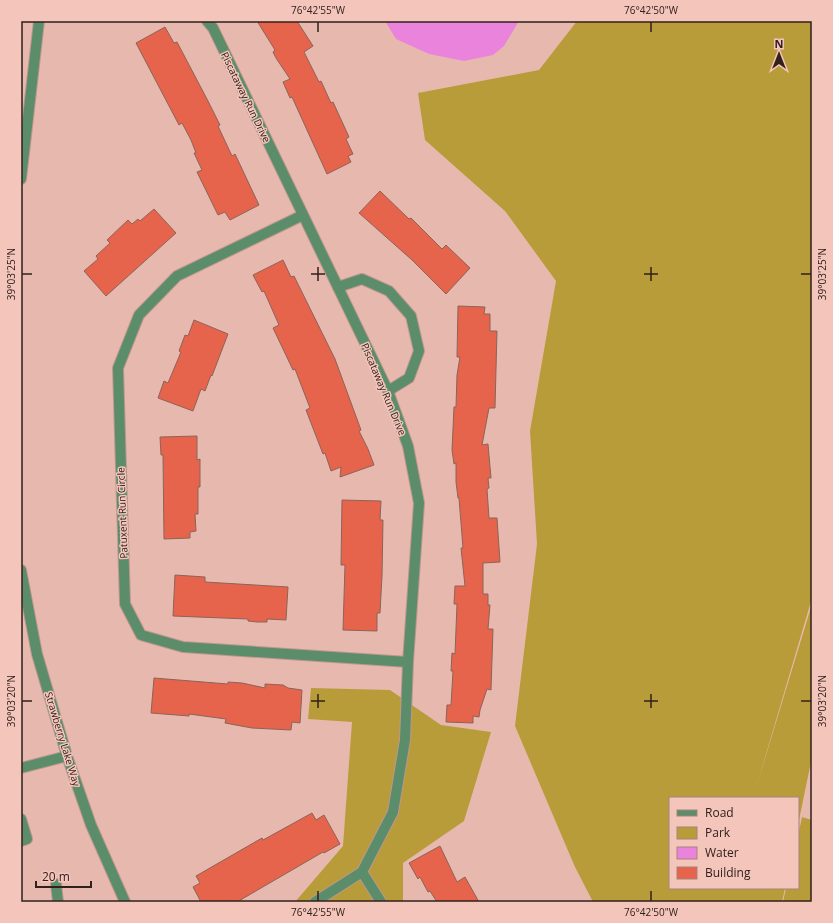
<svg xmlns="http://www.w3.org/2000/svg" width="833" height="923" viewBox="0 0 833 923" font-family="'Open Sans',sans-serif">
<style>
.green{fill:#b89c39}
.water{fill:#ea83db}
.building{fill:#e5644b;stroke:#8c635a}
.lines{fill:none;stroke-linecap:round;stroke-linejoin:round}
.minor-casing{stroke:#bf978e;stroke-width:12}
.tertiary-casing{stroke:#bf978e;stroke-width:12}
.minor{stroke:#5c8d6a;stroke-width:10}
.tertiary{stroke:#5c8d6a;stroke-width:10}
.ticks{fill:none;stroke:#31201c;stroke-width:1.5}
.labels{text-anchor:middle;stroke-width:3;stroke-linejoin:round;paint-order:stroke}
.street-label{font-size:10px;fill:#31201c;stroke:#f4c5bb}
.neatline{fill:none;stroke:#31201c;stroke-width:1.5}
.ticks-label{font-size:10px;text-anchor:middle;fill:#31201c}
</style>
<rect width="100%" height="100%" fill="#e7b9ae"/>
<!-- green -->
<g class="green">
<path d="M577 21H812V598L756 788 812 604V757L798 825V798H670V888H785L782 902H593L575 867 515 726 537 544 530 431 556 281 505 211 425 140 418 93 539 70Z"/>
<path d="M311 688 390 690 441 725 491 732 464 821 403 863V902H295L343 846 352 722 308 719Z"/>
<path d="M802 817 812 820V902H783L786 888H798V836Z"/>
</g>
<!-- water -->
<path class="water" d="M385 21H519L504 46 493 55 464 61 429 54 396 39Z"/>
<!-- building -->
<g class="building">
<path d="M257 21H297L313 46 304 52 319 82 321 81 331 103 333 102 349 137 346 139 353 154 348 156 351 162 327 174 292 97 290 98 283 82 290 79 276 58 273 52 275 50Z"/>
<path d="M165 27 174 43 177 42 208 101 220 125 218 126 232 156 235 154 259 205 230 220 225 212 218 215 197 172 202 170 194 153H196L191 140 182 123 179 125 136 43Z"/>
<path d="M380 191 409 219 411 218 442 249 446 245 470 268 446 294 412 260 359 213Z"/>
<path d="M154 209 176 233 106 296 84 271 98 259 96 256 110 243 107 240 128 220 132 224 138 219 140 221Z"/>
<path d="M283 260 291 277 294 276 335 359 361 430 359 431 368 449 374 465 340 477 341 467 331 471 325 453 323 454 306 410 310 408 295 369 293 370 273 328 279 325 264 291 262 292 253 275Z"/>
<path d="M458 306 485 307 484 314H490V331H497L495 408H489L482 445 488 444 491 478H488L489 488 487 489 489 518H497L500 562 483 563V594H488V605H490L488 629H493L491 690 487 689 480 710 479 717 473 716V723L446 722 447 705H451L453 671H451L452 653 455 654 457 604H454L455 586H465L461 548H463L459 498H458L456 482V463L454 464 452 450 454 407H456L457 375 460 357H457Z"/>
<path d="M194 320 228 334 212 376 211 375 205 391 201 389 193 411 158 398 164 381 168 383 181 352 179 351 185 335 188 336Z"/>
<path d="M197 436V460L200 459V487H198V514H195L196 531 190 532V538L164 539 163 455H161L160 437Z"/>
<path d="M342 500 381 501 380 520H383L382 576 380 613H377V631L343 630 345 565H341Z"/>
<path d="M175 575 205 577V582L288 587 286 620 267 619V622H257L248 621V619L173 616Z"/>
<path d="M154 678 228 684V682L242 683 265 688V684L283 685 288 688 302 690 300 723 292 722 291 730 252 728 225 723 226 719 189 714V716L151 713Z"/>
<path d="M312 813 316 820 324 815 340 844 324 853 323 852 237 902H201L193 887 200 883 196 876 262 838 263 840Z"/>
<path d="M440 846 457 882 465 877 479 902H437L430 891 428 892 420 877 418 879 409 863Z"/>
</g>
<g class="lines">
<!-- minor casing -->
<g class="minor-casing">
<g id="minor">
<path d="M207 21 213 28 388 391 408 446 419 503 408 662 405 740 393 812 362 872 315 902"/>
<path d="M303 215 177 276 139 315 118 368 125 604 141 635 183 647 408 662"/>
<path d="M338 287 362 279 389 291 411 316 419 351 409 378 388 391"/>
<path d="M21 768 67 756"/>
<path d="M21 819 27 839 21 841"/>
<path d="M362 872 381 902"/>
<path d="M56 884 58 902"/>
</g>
</g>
<!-- tertiary casing -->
<g class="tertiary-casing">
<g id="tertiary">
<path d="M21 179 39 21"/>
<path d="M21 570 37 654 67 756 91 825 125 902"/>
</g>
</g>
<!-- minor -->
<use href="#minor" class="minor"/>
<!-- tertiary -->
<use href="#tertiary" class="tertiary"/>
</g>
<!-- ticks -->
<path class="ticks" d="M318 22V32M651 22V32M318 267V281M651 267V281M22 274H32M311 274H325M644 274H658M801 274H811M318 694V708M651 694V708M22 701H32M311 701H325M644 701H658M801 701H811M318 891V901M651 891V901"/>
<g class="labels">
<!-- street labels -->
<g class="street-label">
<text transform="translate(246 97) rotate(64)" y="4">Piscataway Run Drive</text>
<text transform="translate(384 389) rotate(67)" y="4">Piscataway Run Drive</text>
<text transform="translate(122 513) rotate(-92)" y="4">Patuxent Run Circle</text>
<text transform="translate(63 739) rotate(73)" y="4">Strawberry Lake Way</text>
</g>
</g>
<!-- border -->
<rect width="833" height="923" fill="none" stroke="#f4c5bb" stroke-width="44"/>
<!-- legend -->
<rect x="669" y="797" width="130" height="92" fill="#f4c5bb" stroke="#a6837b"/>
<rect x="677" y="810" width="20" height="6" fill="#5c8d6a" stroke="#a6837b"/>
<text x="705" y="817" font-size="12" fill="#31201c">Road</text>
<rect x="677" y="827" width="20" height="12" fill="#b89c39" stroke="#a6837b"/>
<text x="705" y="837" font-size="12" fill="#31201c">Park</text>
<rect x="677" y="847" width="20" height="12" fill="#ea83db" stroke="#a6837b"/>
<text x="705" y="857" font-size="12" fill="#31201c">Water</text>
<rect x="677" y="867" width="20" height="12" fill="#e5644b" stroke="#a6837b"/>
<text x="705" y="877" font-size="12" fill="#31201c">Building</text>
<!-- north arrow -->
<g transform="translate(779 54)" stroke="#f4c5bb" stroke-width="3" paint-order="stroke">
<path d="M0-3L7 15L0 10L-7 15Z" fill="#31201c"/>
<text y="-6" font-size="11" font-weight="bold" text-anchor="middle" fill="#31201c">N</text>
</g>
<!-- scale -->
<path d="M36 881v6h55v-6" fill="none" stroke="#31201c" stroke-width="2"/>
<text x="42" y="881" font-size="12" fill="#31201c" stroke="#f4c5bb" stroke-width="3" paint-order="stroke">20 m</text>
<rect x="22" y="22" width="789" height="879" class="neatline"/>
<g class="ticks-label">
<text x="318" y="14">76°42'55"W</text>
<text x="651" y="14">76°42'50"W</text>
<text transform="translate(11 274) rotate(-90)" y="4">39°03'25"N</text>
<text transform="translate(822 274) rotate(-90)" y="4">39°03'25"N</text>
<text transform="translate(11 701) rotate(-90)" y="4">39°03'20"N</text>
<text transform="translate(822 701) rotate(-90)" y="4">39°03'20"N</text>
<text x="318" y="916">76°42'55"W</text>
<text x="651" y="916">76°42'50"W</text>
</g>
</svg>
